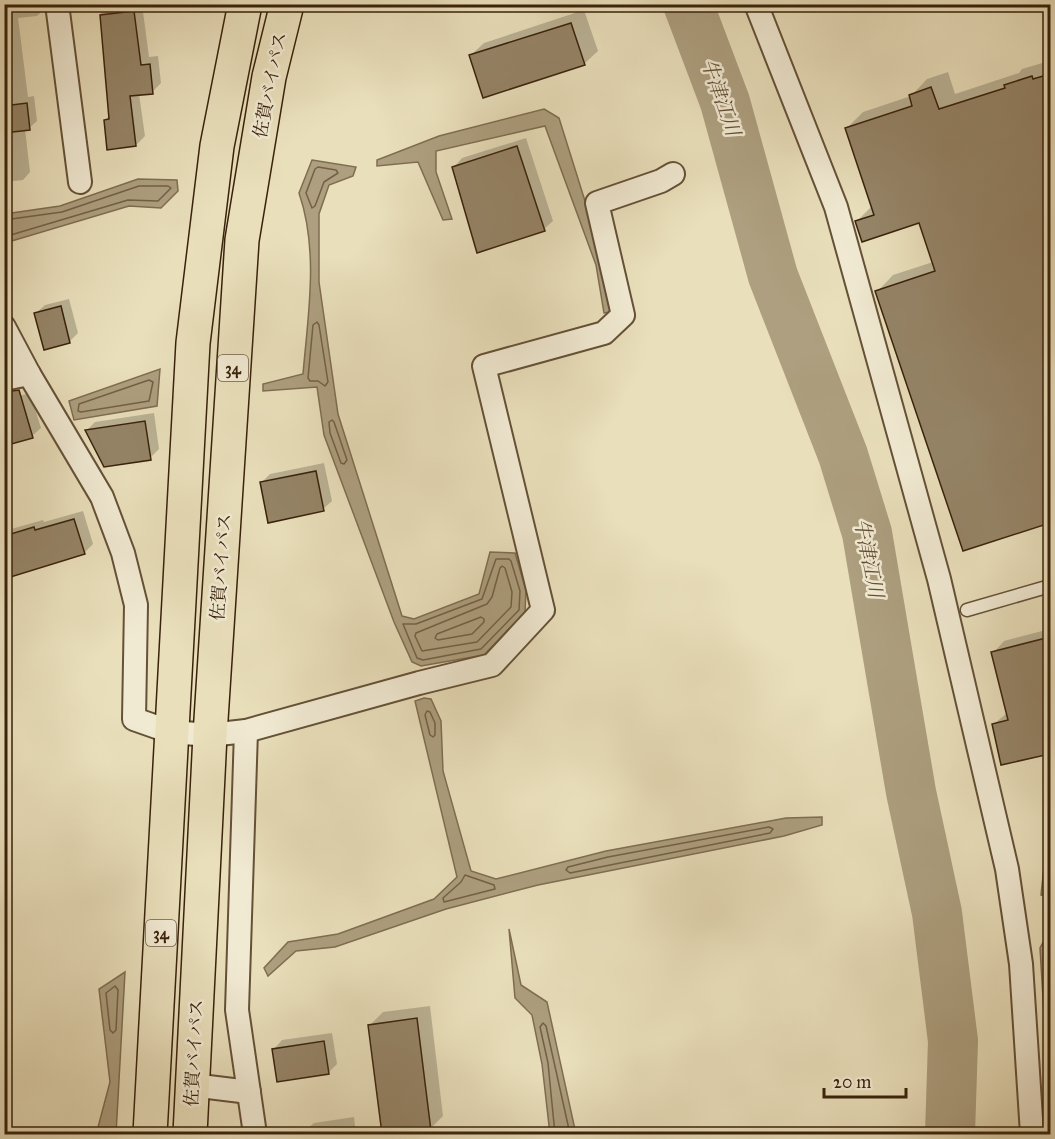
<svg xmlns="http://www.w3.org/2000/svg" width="1055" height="1139" viewBox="0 0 1055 1139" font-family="'IM FELL Great Primer','Noto Serif JP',serif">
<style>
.water{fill:#ad9f7f;stroke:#7f6d51;stroke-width:1.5}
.shadow{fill:#0003}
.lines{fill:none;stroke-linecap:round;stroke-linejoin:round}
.shore{stroke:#736045;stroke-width:1.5}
.river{stroke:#ad9f7f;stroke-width:50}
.building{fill:#958467;stroke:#39220b;stroke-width:1.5}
.service-casing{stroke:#655137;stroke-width:15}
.minor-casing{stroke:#655137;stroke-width:26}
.trunk-casing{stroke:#39220b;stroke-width:36}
.service{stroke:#f1ead3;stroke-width:12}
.minor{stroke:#f1ead3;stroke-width:22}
.trunk{stroke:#e9dfbb;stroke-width:33}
.labels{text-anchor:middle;stroke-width:5;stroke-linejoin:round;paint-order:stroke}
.shield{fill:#f1ead3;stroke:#705e47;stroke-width:1.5}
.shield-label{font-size:16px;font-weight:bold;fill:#39220b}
.street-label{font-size:18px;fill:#39220b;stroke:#f1ead3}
.water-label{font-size:20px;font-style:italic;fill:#624e34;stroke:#f1ead3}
</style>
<rect width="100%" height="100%" fill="#e9dfbb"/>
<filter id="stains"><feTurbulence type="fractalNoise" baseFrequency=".00333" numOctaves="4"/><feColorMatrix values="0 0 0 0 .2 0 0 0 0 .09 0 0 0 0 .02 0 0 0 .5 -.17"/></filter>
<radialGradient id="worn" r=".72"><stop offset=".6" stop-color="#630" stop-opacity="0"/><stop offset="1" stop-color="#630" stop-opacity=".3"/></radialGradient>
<!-- water -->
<g class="water">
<path d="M544 109 559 118 606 268 611 312 604 313 596 265 545 126 436 151V172L452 219 443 220 418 162 377 166V160L439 136Z"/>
<path d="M312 160 356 167 353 176 329 185 319 214V282L338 414 402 616 414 619 479 594 490 552 515 553 526 590 525 612 484 655 421 666 412 662 394 622 324 435 317 387 263 391V384L303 374C308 315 319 251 299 193Z"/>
<path d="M138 179 177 180 178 191 161 208 129 206 5 243V214L60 206Z"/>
<path d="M160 369 157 406 74 420 69 401Z"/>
<path d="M424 698 431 699 441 721 443 771 471 871 496 879 606 851 786 818 822 817V825L784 836 538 885 446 909 335 947 296 951 268 976 264 968 288 942 338 934 434 899 457 877 415 701Z"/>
<path d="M1050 860V898L1041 895 1044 867Z"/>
<path d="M509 929 521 985 547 1002 576 1134H550L542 1064 532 1015 515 998Z"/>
<path d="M1050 930V1113L1040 948Z"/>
<path d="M125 972 116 1134H93L97 1131 110 1082 99 989Z"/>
</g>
<!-- shadow -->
<g class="shadow">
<path d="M4 4H43L44 9 37 16 18 18 28 97 34 96 37 121 29 128 25 129 30 172 23 180 4 182Z"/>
<path d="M100 4H142L149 57 158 56 161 83 152 92 139 94 145 136 136 145 105 120 110 115Z"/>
<path d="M584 10 598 51 584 64 470 56 484 43Z"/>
<path d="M1049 61 1050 63V521L964 550 877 292 893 275 933 262 920 221H857L872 206 847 128 863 112 911 96 927 79 948 72 955 94 1019 73 1022 69Z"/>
<path d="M526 138 553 221 544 229 454 167 462 158Z"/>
<path d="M69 299 78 333 69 342 36 313 45 305Z"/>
<path d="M30 393 41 428 32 436 4 400Z"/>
<path d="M154 413 159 449 150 458 86 431 95 422Z"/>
<path d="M324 463 332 501 323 509 261 483 270 474Z"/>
<path d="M83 511 93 544 84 553 4 577V531L43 520 44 522Z"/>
<path d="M1050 629V752L1002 763 993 725 1008 712 993 653 1004 641Z"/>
<path d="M430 1006 443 1116 430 1129 383 1134 370 1025 383 1012Z"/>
<path d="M332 1033 337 1064 328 1073 274 1049 282 1040Z"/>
<path d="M354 1117 356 1134H305V1131L314 1123Z"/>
</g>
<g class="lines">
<!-- shore -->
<g class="shore">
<path d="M318 167 336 170 338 173 324 182 315 206 312 208 306 193 315 169Z"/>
<path d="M4 220 62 212 139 186H168L171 188 158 201 128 200 4 237"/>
<path d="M317 322 319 325 328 382 325 386 318 381H310L308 378 313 325Z"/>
<path d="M149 380 153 382 149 401 81 412 78 411 79 404Z"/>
<path d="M332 420 334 422 347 460 344 464 341 463 330 433 329 422Z"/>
<path d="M496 559H509L511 561 520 591 519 610 481 649 423 660 417 658 403 624H416L482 599Z"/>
<path d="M502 566 505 568 512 592 511 607 477 642 422 651 415 636 416 633 487 604 492 597 500 568Z"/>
<path d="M481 617 484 619V622L472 634 438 640 435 638 437 634Z"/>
<path d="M427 711 430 712 435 723V735L433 737 430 735 425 715Z"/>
<path d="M769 827 773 829 770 833 570 873 566 870 568 867 608 857Z"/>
<path d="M465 875 494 885 495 889 444 902 443 898 461 882Z"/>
<path d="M1050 942 1046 950 1050 1020"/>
<path d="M115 986 118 990 116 1030 113 1033 110 1030 106 993Z"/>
<path d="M555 1134 548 1063 540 1027 543 1023 546 1026 570 1134"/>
</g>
<!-- river -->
<path class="river" d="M688 4 725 102 773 276 843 455 867 533 911 792 937 913 953 1041 950 1134"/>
</g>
<!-- building -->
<g class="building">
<path d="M134 11 141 65 150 64 153 94 130 96 136 146 107 150 104 120 109 119 100 15Z"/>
<path d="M571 23 585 65 483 98 469 55Z"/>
<path d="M1050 74V523L963 551 875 291 935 271 919 223 862 242 855 221 874 215 845 128 912 106 909 95 931 87 939 109 1005 88 1004 85 1032 76 1033 79Z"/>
<path d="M27 103 30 130 4 133V106Z"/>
<path d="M517 146 545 231 477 253 452 167Z"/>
<path d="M61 306 70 343 44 350 34 313Z"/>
<path d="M19 390 33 438 4 446V392Z"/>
<path d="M145 421 151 460 104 467 85 430Z"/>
<path d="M316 471 324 511 268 523 260 482Z"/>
<path d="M74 519 85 554 4 579V536L34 527 35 530Z"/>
<path d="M1046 638 1050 656V754L1001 765 992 724 1008 720 991 652Z"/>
<path d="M417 1018 431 1131 382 1134 368 1025Z"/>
<path d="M324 1041 329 1074 277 1082 272 1049Z"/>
</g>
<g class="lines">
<!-- service casing -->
<g class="service-casing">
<path id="service" d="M967 610 1050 586"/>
</g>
<!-- minor casing -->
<g class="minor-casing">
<g id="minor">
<path d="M57 4 80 182"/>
<path d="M756 4 836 207 939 579 1007 869 1021 964 1032 1134"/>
<path d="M4 327 29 374 102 497 123 553 136 605 134 719 171 732 210 735 246 731 419 683 492 665 543 610 484 366 604 333 623 315 597 203 661 181 673 174"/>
<path d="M4 379 29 374"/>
<path d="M246 731 237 1010 255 1134"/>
<path d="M192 1085 249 1092"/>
</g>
</g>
<!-- trunk casing -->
<g class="trunk-casing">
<g id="trunk">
<path d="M150 1134 193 343 217 146 245 4"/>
<path d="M190 1134 210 735 242 240 269 77 287 4"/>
</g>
</g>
<!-- service -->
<use href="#service" class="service"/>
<!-- minor -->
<use href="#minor" class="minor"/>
<!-- trunk -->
<use href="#trunk" class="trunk"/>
</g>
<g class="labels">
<!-- shield labels -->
<g class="shield">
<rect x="218" y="355" width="30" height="26" rx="4.5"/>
<rect x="146" y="920" width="30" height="26" rx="4.5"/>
</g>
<g class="shield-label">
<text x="233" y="374">34</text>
<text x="161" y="939">34</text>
</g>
<!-- street labels -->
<g class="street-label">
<text transform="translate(270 85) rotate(-79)" y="6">佐賀バイパス</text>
<text transform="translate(221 567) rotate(-86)" y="6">佐賀バイパス</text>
<text transform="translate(194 1053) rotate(-87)" y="6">佐賀バイパス</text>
</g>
<!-- water labels -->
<g class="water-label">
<text transform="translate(721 97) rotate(71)" y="7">牛津江川</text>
<text transform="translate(869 558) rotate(79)" y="7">牛津江川</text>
</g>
</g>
<!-- margin -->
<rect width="1055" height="1139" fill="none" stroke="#e9dfbb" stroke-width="24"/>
<rect x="6" y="6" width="1043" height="1127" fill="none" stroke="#39220b" stroke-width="3"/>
<rect x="12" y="12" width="1031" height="1115" fill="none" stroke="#39220b" stroke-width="1.5"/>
<!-- scale -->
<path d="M824 1088v9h82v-9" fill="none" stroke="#39220b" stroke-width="3"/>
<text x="833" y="1088" font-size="18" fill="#39220b" stroke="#f1ead3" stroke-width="4.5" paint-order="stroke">20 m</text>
<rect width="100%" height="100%" filter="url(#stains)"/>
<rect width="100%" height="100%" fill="url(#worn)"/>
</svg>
